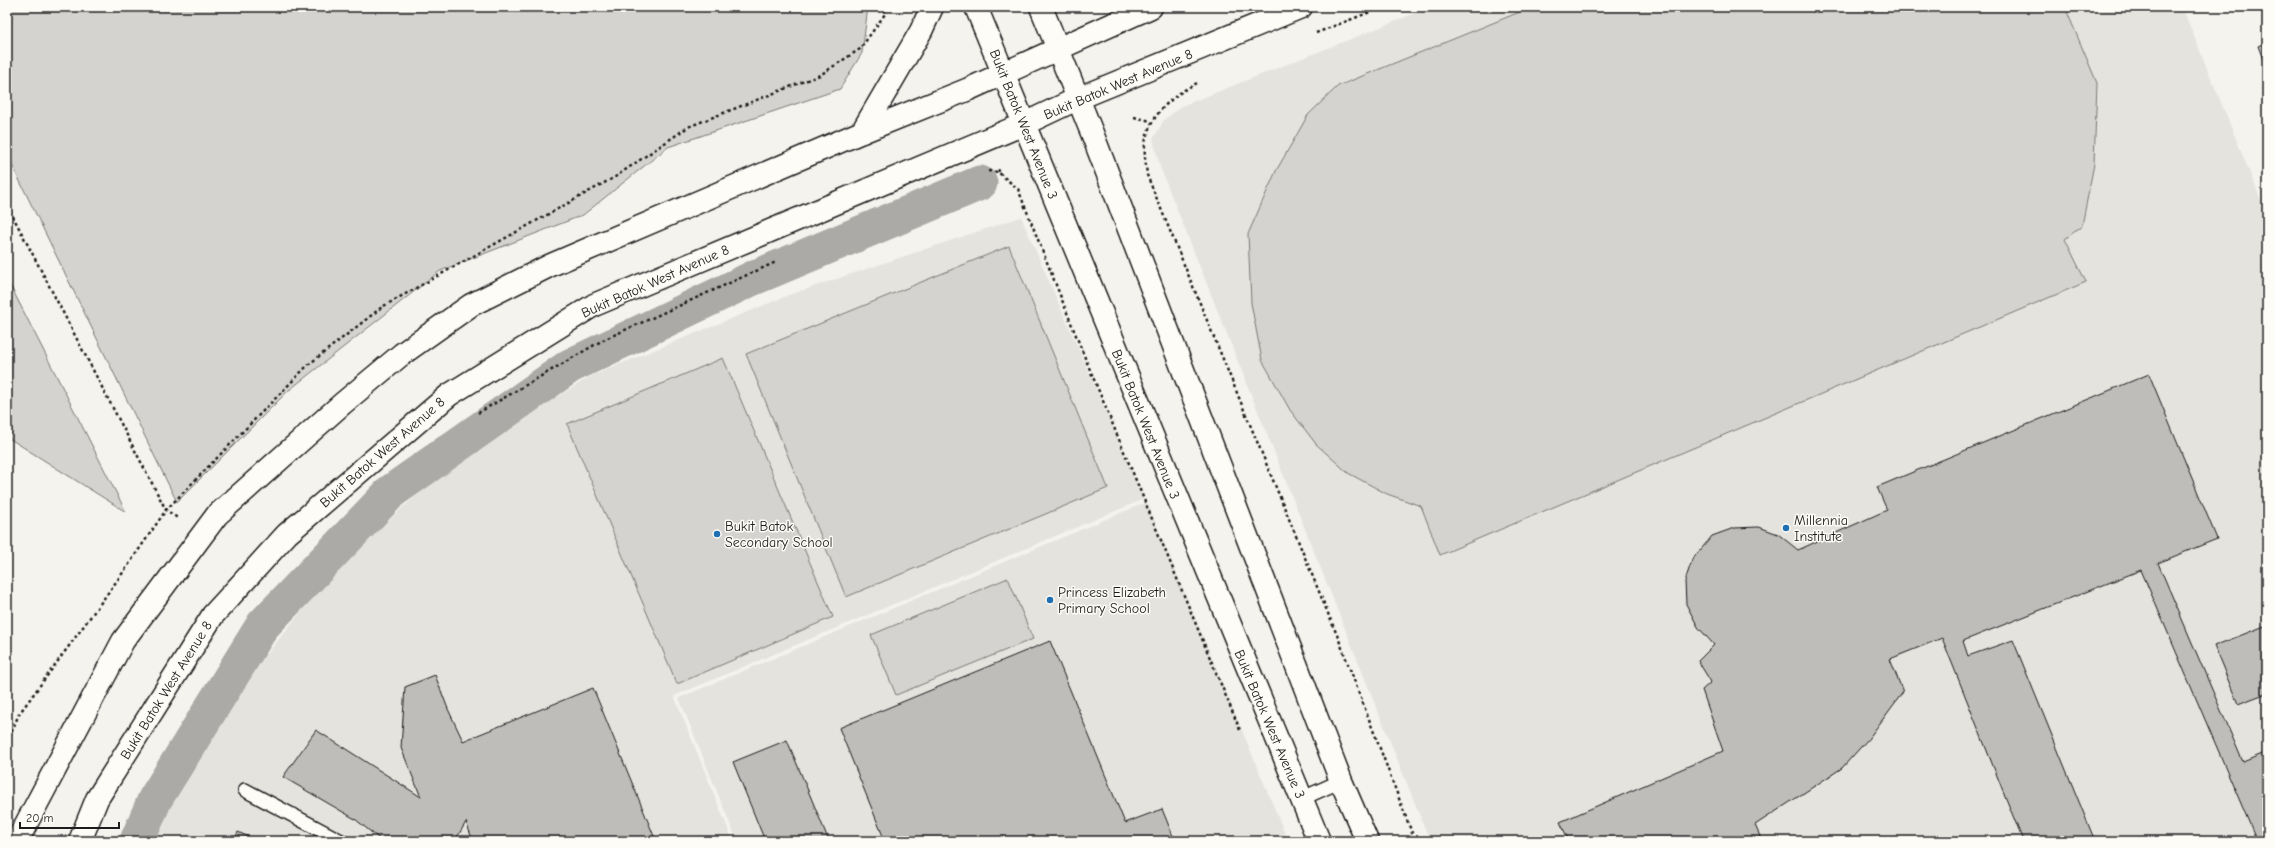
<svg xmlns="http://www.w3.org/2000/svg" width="2274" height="848" viewBox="0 0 2274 848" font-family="'Comic Neue',sans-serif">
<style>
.built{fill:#e4e3de}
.green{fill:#d4d3cf;stroke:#787876}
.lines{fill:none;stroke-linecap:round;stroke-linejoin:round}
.canal{stroke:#abaaa6;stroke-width:35}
.building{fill:#bebdba;stroke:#1c1c1c}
.lane-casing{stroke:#1c1c1c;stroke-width:16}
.street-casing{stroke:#1c1c1c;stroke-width:25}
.primary-casing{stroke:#1c1c1c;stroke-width:25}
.path{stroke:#1c1c1c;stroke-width:2.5;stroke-dasharray:3 3;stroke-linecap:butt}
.lane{stroke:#fdfcf7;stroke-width:13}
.street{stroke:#fdfcf7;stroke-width:22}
.primary{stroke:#fdfcf7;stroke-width:22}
.poi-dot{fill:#1f6fb2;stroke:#fdfcf7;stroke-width:1.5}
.labels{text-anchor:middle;stroke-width:3;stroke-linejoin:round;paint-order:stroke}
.street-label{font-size:14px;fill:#1c1c1c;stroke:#fdfcf7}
.poi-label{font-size:14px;fill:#1c1c1c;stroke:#fdfcf7;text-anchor:start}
</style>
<rect width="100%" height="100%" fill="#f4f3ee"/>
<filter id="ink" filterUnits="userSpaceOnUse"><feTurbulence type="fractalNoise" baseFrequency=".025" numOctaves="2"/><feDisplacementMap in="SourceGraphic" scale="8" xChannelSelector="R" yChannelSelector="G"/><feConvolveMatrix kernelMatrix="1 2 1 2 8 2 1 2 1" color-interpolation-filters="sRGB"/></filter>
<g filter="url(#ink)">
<!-- built -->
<g class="built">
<path d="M1431 7H2182L2267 215V841H1430L1160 167 1153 139 1164 120 1182 106Z"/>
<path d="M1021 217 1144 499 674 696 733 841H153L207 729 335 569 455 460 591 376 789 295Z"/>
<path d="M1147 502 1288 841H737L679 698Z"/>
</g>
<!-- green -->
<g class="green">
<path d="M7 7H868L862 53 840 89 668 147 583 215 440 271 288 391 177 502 7 155Z"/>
<path d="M1532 7H2065L2097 83 2094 164 2082 226 2065 239 2086 282 1440 555 1421 506 1387 494 1348 473 1316 444 1290 410 1262 360 1251 303 1248 234 1276 171 1308 115 1338 86Z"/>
<path d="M1009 246 1108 488 846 597 746 354Z"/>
<path d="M7 279 126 512 7 437Z"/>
<path d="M723 358 833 617 677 684 567 424Z"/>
<path d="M1008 578 1033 639 896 695 871 635Z"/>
</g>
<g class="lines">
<!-- canal -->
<path class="canal" d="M137 841 155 799 263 625 392 491 570 366 751 279 980 183"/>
</g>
<!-- building -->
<g class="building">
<path d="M2267 42V70L2258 46Z"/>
<path d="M2149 374 2217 539 2158 563 2243 762 2267 752V841H2257L2141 570 1963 641 1968 656 2013 640 2095 841H2023L1942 638 1890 659 1903 692 1869 738 1842 768 1755 825 1762 841H1569L1560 822 1723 751 1702 690 1711 682 1698 661 1714 645 1698 627 1686 604 1685 581 1692 560 1712 536 1734 528 1759 527 1778 534 1798 550 1887 510 1877 487Z"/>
<path d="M2267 625V693L2238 704 2214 646Z"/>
<path d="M1050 641 1125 823 1162 809 1175 841H885L839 728Z"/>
<path d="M435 675 448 709 463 741 593 688 656 841H473L466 822 455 841H382L355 819 283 777 316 730 421 797 401 748 405 687Z"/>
<path d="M787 740 829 841H765L733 762Z"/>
<path d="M238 832 258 841H234Z"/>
</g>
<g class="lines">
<!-- lane casing -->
<g class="lane-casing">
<g id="lane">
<path d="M245 790 341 841"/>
<path d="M1301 799 1341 781"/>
</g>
</g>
<!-- street casing -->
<g class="street-casing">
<g id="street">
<path d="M17 841 123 641 217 515 342 404 402 354 471 305 551 265 862 132 969 89 1151 7"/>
<path d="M80 841 97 799 213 615 287 534 449 395 594 305 1024 124 1079 98 1301 7"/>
</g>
</g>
<!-- primary casing -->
<g class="primary-casing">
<g id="primary">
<path d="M976 7 1319 841"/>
<path d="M1041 7 1092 133 1341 781 1367 841"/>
<path d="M862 132 921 31 932 7"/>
</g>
</g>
<!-- path -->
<g class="path">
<path d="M1316 33 1383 7"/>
<path d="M1197 83C1173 95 1149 115 1145 144 1144 154 1146 165 1147 175L1339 640 1415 841"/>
<path d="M1134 117 1151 121"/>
<path d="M988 171 998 172 1018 189 1083 353 1240 730"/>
<path d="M998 172 1000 168"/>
<path d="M7 205 166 510 179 519"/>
<path d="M478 413 603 340 776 262"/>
<path d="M7 743 19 714 127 567 166 510 308 365 382 307 615 177 688 127 820 75 860 49 885 14V7"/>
</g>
<!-- lane -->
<use href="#lane" class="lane"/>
<!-- street -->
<use href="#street" class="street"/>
<!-- primary -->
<use href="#primary" class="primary"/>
</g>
</g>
<!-- markers -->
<g class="poi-dot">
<circle cx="1786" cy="528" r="4"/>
<circle cx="717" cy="534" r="4"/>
<circle cx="1050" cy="600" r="4"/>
</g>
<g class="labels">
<!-- street labels -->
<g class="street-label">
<text transform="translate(1118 84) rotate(-23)" y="5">Bukit Batok West Avenue 8</text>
<text transform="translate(1024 124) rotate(68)" y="5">Bukit Batok West Avenue 3</text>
<text transform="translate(655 281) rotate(-24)" y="5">Bukit Batok West Avenue 8</text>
<text transform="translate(1146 424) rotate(68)" y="5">Bukit Batok West Avenue 3</text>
<text transform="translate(382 452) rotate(-41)" y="5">Bukit Batok West Avenue 8</text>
<text transform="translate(166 690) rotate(-58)" y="5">Bukit Batok West Avenue 8</text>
<text transform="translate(1270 724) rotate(67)" y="5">Bukit Batok West Avenue 3</text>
</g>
<!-- poi labels -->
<g class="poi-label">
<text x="1794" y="525">Millennia<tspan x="1794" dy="16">Institute</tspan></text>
<text x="725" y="531">Bukit Batok<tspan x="725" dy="16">Secondary School</tspan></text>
<text x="1058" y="597">Princess Elizabeth<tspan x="1058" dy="16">Primary School</tspan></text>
</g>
</g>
<!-- margin -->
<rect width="2274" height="848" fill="none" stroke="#fdfcf7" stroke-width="24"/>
<rect x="12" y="12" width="2250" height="824" fill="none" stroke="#1c1c1c" stroke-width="1.5" filter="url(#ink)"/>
<!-- scale -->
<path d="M20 822v6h99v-6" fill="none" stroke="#1c1c1c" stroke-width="2"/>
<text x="26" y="822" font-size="12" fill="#1c1c1c" stroke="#fdfcf7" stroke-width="3" paint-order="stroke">20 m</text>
</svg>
